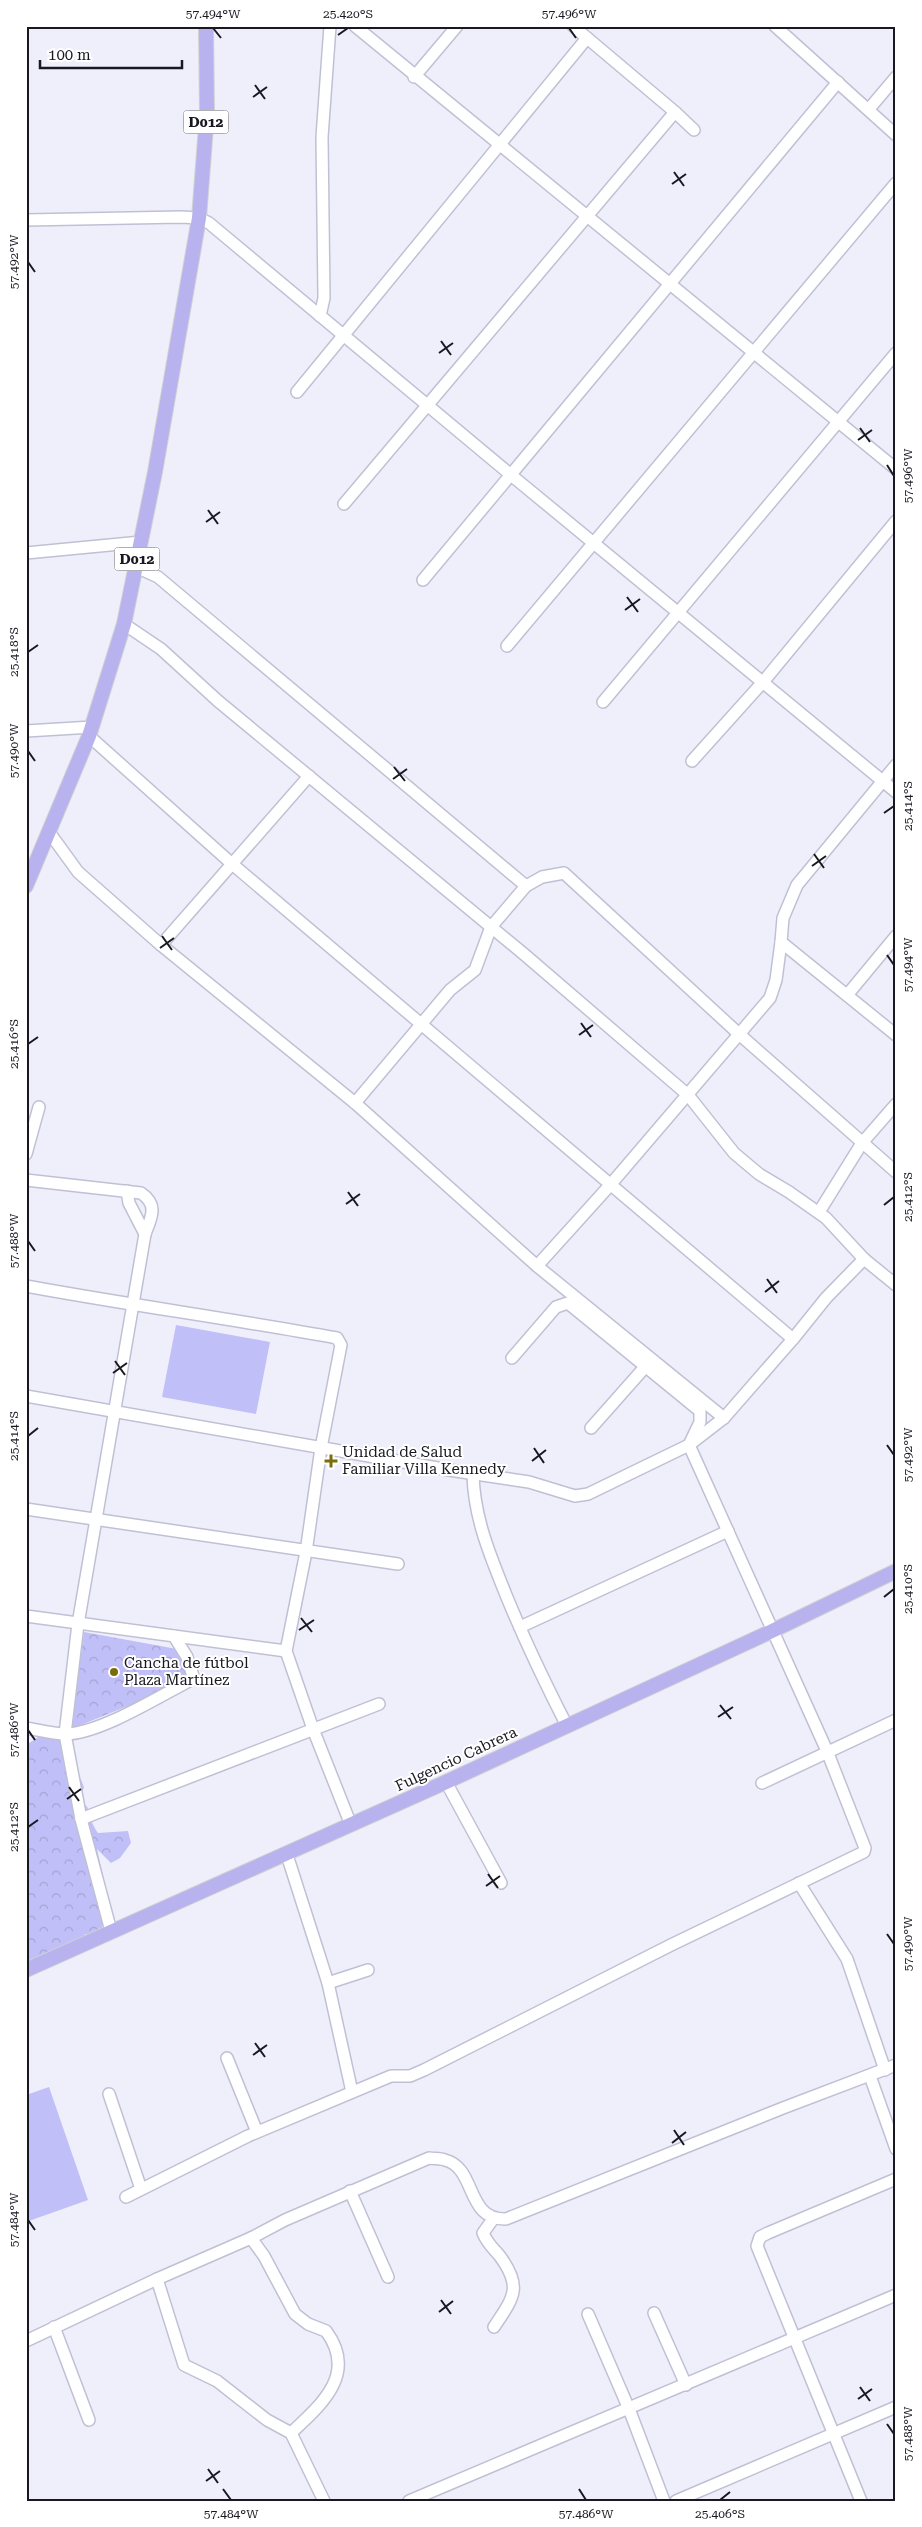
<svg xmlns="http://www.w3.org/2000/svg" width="922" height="2527" viewBox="0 0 922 2527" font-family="'Roboto Serif',serif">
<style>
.green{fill:#c1bff7}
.park{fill:url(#park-crowns)}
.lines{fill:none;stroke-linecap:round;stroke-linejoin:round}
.minor-casing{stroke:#c0c0d4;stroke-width:14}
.major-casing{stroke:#d1d1d2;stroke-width:16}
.minor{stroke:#fff;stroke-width:11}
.major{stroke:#b8b2ef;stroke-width:14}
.ticks{fill:none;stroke:#191820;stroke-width:2}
.poi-dot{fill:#796e0b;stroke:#fff;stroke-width:2}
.labels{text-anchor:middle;stroke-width:4;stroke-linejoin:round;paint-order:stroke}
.shield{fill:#fff;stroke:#5e5d63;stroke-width:1}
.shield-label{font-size:14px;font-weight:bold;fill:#191820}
.poi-label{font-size:15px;fill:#191820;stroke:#fff;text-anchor:start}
.street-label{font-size:15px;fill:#191820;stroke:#fff}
.neatline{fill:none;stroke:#191820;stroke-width:2}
.ticks-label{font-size:12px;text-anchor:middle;fill:#191820}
</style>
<defs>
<pattern id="park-crowns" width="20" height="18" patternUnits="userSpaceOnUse" patternTransform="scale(1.25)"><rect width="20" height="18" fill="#c1bff7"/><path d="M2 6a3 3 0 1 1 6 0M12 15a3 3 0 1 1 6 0" fill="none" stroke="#a5a3d3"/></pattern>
</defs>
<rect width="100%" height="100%" fill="#efeffc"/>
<!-- green -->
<g class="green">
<path d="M176 1325 270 1342 256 1414 162 1397Z"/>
<path d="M49 2087 88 2200 26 2222V2095Z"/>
</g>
<!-- park -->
<g class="park">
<path d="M84 1632 177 1649 184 1660 187 1676 150 1697 71 1729Z"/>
<path d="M40 1736 70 1738 72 1759 84 1787 80 1799 88 1808 86 1813C92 1820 93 1826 98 1833L128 1831 131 1843 120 1858 111 1863 97 1849 106 1889 99 1899 103 1930 96 1935 85 1934 84 1949 75 1956 26 1976V1745Z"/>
</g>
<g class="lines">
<!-- minor casing -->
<g class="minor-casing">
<g id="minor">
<path d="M355 26 896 469"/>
<path d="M573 26 675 112"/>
<path d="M775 26 896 135"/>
<path d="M414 77 457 26"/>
<path d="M869 109 896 77"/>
<path d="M26 220 181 217 199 218 209 223 511 475 896 792"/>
<path d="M320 316 324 298 322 137 330 26"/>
<path d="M297 392 587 38"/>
<path d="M344 504 675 112 694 130"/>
<path d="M26 553 141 542"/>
<path d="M136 567 158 577 526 886"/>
<path d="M423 580 838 82"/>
<path d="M124 624 161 649 218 701 525 955 688 1095 734 1153 759 1174 789 1192 826 1218 864 1259"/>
<path d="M507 646 896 183"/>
<path d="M603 702 896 353"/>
<path d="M26 731 92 727"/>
<path d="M692 761 763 682 896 521"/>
<path d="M896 765 797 885 783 918 781 942 896 1035"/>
<path d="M49 832 78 872 161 945 355 1103 537 1266 724 1418"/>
<path d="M161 945 309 776"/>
<path d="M848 994 896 936"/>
<path d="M355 1103 450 990 475 970 491 927 526 886 542 877 564 873 739 1034 896 1172"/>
<path d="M26 1154 39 1107"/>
<path d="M26 1180 141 1193C159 1205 151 1218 145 1234L78 1624 65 1734 81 1819 111 1931"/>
<path d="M127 1191 129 1203 145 1234"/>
<path d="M819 1212 862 1143 896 1104"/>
<path d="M537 1266 611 1184 770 998 776 980 781 942"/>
<path d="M26 1286C129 1305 233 1319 337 1338L341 1345 321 1448 306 1552 286 1651 26 1616"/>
<path d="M793 1339 826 1298 864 1259 896 1285"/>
<path d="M26 1396 449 1470 529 1482 575 1496 588 1494 689 1445 724 1418 793 1339 231 863 89 736"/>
<path d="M591 1428 645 1367"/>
<path d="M473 1474C474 1518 490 1555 506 1595 524 1639 545 1683 567 1726"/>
<path d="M26 1509 398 1564"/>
<path d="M520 1627 728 1531"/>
<path d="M286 1651 313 1729 351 1825"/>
<path d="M26 1728C39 1730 52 1734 65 1734 99 1734 158 1697 189 1681L193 1676 187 1657 174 1636"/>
<path d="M446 1782 501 1883"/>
<path d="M762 1783 896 1720"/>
<path d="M81 1819 379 1704"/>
<path d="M287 1855 328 1983 352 2092"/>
<path d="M799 1883 847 1959 885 2070"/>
<path d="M328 1983 368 1970"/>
<path d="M227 2058 257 2132"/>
<path d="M870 2076 896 2149"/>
<path d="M109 2094 141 2189"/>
<path d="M350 2191 388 2277"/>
<path d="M126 2197 248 2136 391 2076H410L424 2070 671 1945 864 1852 865 1848 827 1751 689 1445 700 1422V1411L568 1303 556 1307 512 1358"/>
<path d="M493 2219 483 2233C487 2243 492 2247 499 2255 523 2287 514 2297 494 2327"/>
<path d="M251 2238 264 2256 295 2314 308 2324 326 2331C358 2374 321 2405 291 2433"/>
<path d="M157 2279 184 2365 217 2381 267 2420 291 2433 324 2501"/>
<path d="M654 2313 686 2385"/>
<path d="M588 2314 629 2409 664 2501"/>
<path d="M54 2327 89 2420"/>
<path d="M26 2341 157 2279 251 2238 285 2220 429 2158C434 2159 440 2158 445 2160 477 2168 465 2220 506 2219L783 2108 896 2065"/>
<path d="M409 2501 896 2295"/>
<path d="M676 2501 896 2407"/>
<path d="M861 2501 757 2246 760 2237 768 2233 896 2179"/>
</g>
</g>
<!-- major casing -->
<g class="major-casing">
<g id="major">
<path d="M26 886 89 736 124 624 155 472 199 218 207 113 206 26"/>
<path d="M26 1970 446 1782 772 1631 896 1571"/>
</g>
</g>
<!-- minor -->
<use href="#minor" class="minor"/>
<!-- major -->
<use href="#major" class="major"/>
</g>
<!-- ticks -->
<path class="ticks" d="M213 28 221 38M569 28 576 38M338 35 348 28M255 85 265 99M253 97 267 87M674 172 684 186M672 184 686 174M28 262 35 272M441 341 451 355M439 353 453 343M860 428 870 442M858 440 872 430M887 465 894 476M208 510 218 524M206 522 220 512M627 597 638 612M625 610 640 599M28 652 38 645M28 751 35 761M394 767 405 781M393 779 407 769M884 813 894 806M814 854 824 868M812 866 826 856M162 936 172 950M160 948 174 938M887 955 894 965M581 1023 591 1037M579 1035 593 1025M28 1044 38 1037M348 1192 358 1206M346 1204 360 1194M884 1205 894 1197M28 1241 35 1251M767 1279 777 1293M765 1292 779 1281M115 1361 125 1375M113 1373 127 1363M28 1436 38 1428M887 1445 894 1455M534 1448 544 1463M532 1461 546 1450M884 1597 894 1589M301 1618 312 1632M299 1630 314 1620M720 1705 731 1719M718 1717 733 1707M28 1730 35 1740M69 1787 79 1801M67 1799 81 1789M28 1827 38 1820M488 1874 498 1888M486 1886 500 1876M887 1934 894 1944M255 2043 265 2057M253 2055 267 2045M674 2130 684 2145M672 2143 686 2132M28 2220 35 2230M441 2300 451 2314M439 2312 453 2301M860 2387 870 2401M858 2399 872 2389M887 2424 894 2434M208 2469 218 2483M206 2481 220 2471M223 2489 231 2500M579 2489 586 2500M720 2500 730 2492"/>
<!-- markers -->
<g class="poi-dot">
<path d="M328.5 1453.5h5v5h5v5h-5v5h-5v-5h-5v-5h5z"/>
<circle cx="114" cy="1672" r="5"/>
</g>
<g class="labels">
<!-- shield labels -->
<g class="shield">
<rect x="183.5" y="110.5" width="45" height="23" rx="4"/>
<rect x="114.5" y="547.5" width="45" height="23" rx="4"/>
</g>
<g class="shield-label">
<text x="206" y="127">D012</text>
<text x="137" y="564">D012</text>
</g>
<!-- poi labels -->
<g class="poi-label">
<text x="342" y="1457">Unidad de Salud<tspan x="342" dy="17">Familiar Villa Kennedy</tspan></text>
<text x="124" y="1668">Cancha de fútbol<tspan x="124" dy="17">Plaza Martínez</tspan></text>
</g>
<!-- street labels -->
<g class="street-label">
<text transform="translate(456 1759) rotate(-25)" y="5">Fulgencio Cabrera</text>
</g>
</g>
<!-- border -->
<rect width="922" height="2527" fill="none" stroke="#ffffff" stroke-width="55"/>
<!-- scale -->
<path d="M40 60v8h142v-8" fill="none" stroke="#191820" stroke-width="2.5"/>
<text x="48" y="60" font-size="15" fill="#191820" stroke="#ffffff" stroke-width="4" paint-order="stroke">100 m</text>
<rect x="28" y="28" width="866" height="2472" class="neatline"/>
<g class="ticks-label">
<text x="213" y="18">57.494°W</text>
<text x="348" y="18">25.420°S</text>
<text x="569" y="18">57.496°W</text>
<text transform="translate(14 262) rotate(-90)" y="4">57.492°W</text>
<text transform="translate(908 476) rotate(-90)" y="4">57.496°W</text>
<text transform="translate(14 652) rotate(-90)" y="4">25.418°S</text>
<text transform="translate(14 751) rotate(-90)" y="4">57.490°W</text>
<text transform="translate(908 806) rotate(-90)" y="4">25.414°S</text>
<text transform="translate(908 965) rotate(-90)" y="4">57.494°W</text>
<text transform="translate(14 1044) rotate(-90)" y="4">25.416°S</text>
<text transform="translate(908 1197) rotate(-90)" y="4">25.412°S</text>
<text transform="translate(14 1241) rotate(-90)" y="4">57.488°W</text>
<text transform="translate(14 1436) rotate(-90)" y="4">25.414°S</text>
<text transform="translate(908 1455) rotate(-90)" y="4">57.492°W</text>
<text transform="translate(908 1589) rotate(-90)" y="4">25.410°S</text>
<text transform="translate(14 1730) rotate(-90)" y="4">57.486°W</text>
<text transform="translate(14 1827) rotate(-90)" y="4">25.412°S</text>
<text transform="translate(908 1944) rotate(-90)" y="4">57.490°W</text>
<text transform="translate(14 2220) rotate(-90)" y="4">57.484°W</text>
<text transform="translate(908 2434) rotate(-90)" y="4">57.488°W</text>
<text x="231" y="2518">57.484°W</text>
<text x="586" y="2518">57.486°W</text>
<text x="720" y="2518">25.406°S</text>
</g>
</svg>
